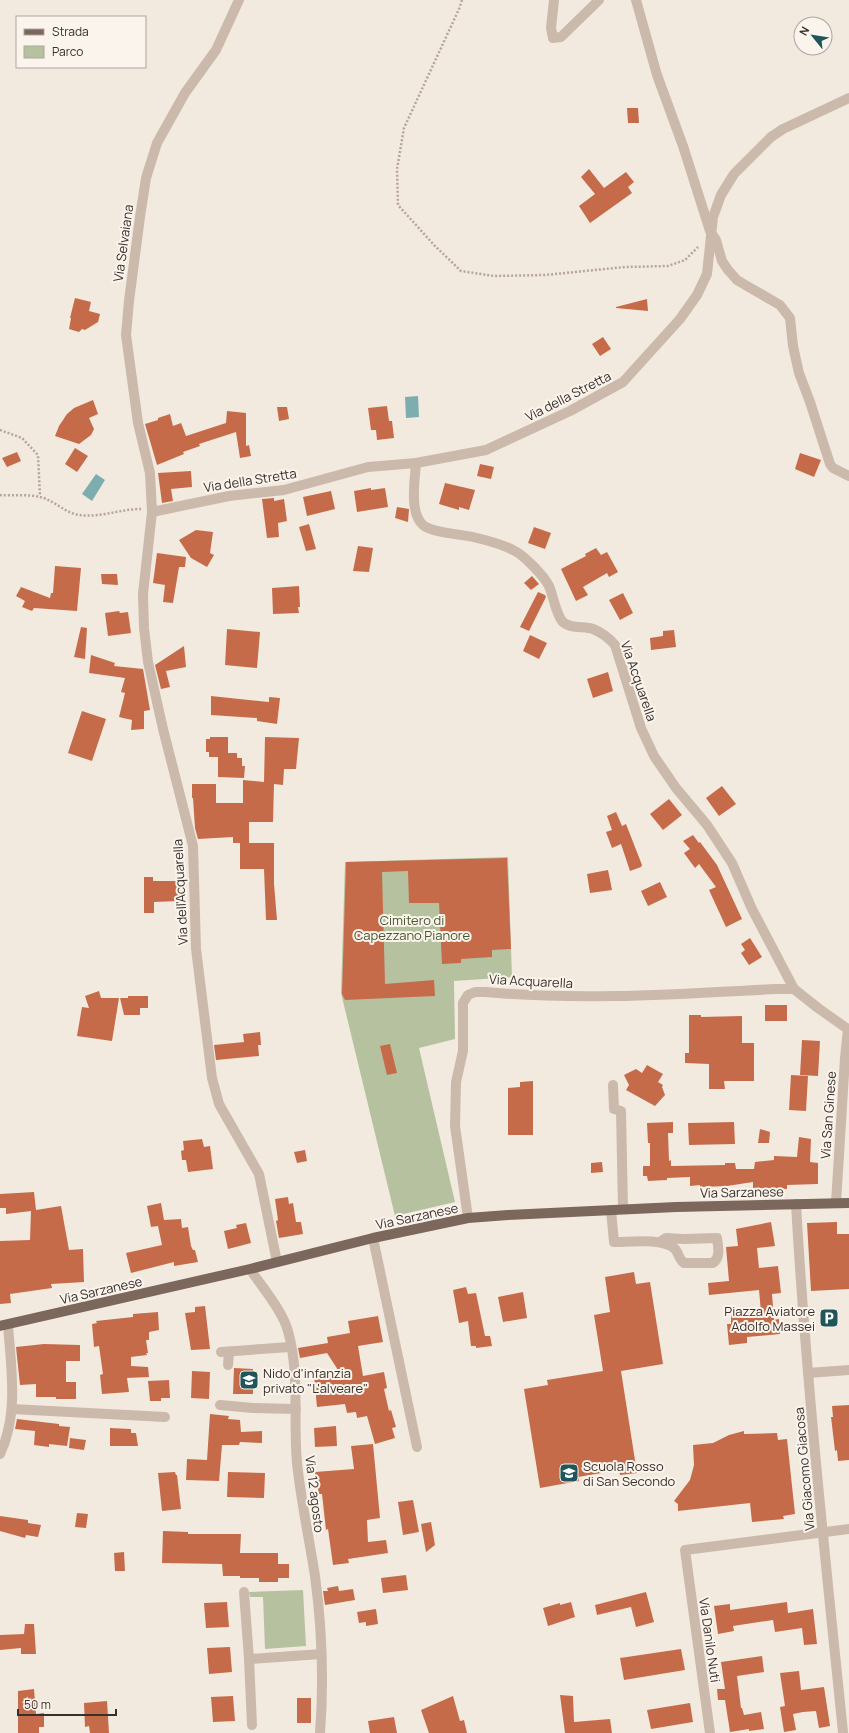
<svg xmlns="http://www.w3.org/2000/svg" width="849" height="1733" viewBox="0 0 849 1733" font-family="Manrope,sans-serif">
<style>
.green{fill:#b6c29f}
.water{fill:#7eadb0}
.building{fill:#c66b4a}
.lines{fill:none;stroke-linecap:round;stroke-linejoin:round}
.path{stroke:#b7a495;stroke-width:2.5;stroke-dasharray:2 2;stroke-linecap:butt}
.minor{stroke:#cbbaab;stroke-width:10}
.major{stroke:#7b675b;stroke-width:10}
.labels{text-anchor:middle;stroke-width:4;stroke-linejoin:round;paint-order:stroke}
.street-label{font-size:13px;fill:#392f2a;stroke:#faf4ec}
.park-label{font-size:13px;fill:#47572e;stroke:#faf4ec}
.poi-label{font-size:13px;fill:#392f2a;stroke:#faf4ec;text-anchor:start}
</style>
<rect width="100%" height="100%" fill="#f3eadf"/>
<!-- green -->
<g class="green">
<path d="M508 857 512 977 454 981 455 1039 419 1048 455 1202 395 1216 341 993 345 862Z"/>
<path d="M303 1590 306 1646 265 1649 263 1597H250L249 1592Z"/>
</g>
<!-- water -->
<g class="water">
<path d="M418 396 419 417 406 418 405 397Z"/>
<path d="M96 474 105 480 92 501 82 494Z"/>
</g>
<!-- building -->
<g class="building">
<path d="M627 108H638L639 123H628Z"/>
<path d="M589 169 604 188 626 172 634 182 628 187 632 193 590 223 579 206 595 194 581 177Z"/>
<path d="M75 298 91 302 89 311 100 314 98 322 85 330 82 329 79 332 69 329 71 318H70Z"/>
<path d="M647 299 648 311 616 308V307Z"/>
<path d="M603 337 611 349 600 356 592 344Z"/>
<path d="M93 400 98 414 89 418 94 429 91 435 79 444 55 436 59 426 67 414 74 408Z"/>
<path d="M387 406 389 421H392L394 438 377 440 376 430H371L368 408Z"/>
<path d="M277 407H287L289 419 279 421Z"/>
<path d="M227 411 246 413V446L249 445 251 456 240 458 236 432 199 444 200 446 183 452 184 454 157 465 145 424 158 420V418L170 414 173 426 181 423 186 436 226 423Z"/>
<path d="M75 448 88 456 77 472 65 464Z"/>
<path d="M17 452 21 461 7 467 2 458Z"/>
<path d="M800 453 821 460 814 477 795 469Z"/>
<path d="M480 464 494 467 491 479 477 476Z"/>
<path d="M191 471 192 487 171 489 173 501 162 503 158 473Z"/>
<path d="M445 483 475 490 469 510 459 507V510L439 504Z"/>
<path d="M371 488V490L385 488 388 507 357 512 354 491Z"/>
<path d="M331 491 335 509 307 516 303 497Z"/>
<path d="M274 498V501L284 499 287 521 278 523 279 537 267 538 262 499Z"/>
<path d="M397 507 409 509 408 522 395 518Z"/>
<path d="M309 524 316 549 306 551 299 527Z"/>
<path d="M534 527 551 533 545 549 528 543Z"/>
<path d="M196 530 213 532 210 553 214 555 207 567 191 558 179 540Z"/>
<path d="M358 546 373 548 369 572 353 571Z"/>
<path d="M596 548 601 555 607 552 618 572 609 577 607 573 583 587 588 595 576 601 561 569 586 556 585 554Z"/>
<path d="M157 553 186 557 185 567H179L173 603 163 602 165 585 153 583Z"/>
<path d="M55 566 81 568 77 611 34 608 32 611 22 607 25 601 16 596 21 587 50 598 51 593H53Z"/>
<path d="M101 574H117L118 585 102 584Z"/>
<path d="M532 576 539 584 531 590 524 583Z"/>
<path d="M299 586 300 607H298L299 613 273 614 272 588Z"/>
<path d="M538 592 545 595 546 597 529 631 520 627Z"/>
<path d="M623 593 633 613 620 620 609 600Z"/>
<path d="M119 611 120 613 128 612 131 633 108 636 105 613Z"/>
<path d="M81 627 87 628 85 659 74 657Z"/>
<path d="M227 629 260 632 257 668 225 665Z"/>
<path d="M674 630 676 647 651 650 650 638 663 636V631Z"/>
<path d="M530 635 547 643 539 659 523 651Z"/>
<path d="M184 646 186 667 166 671 170 687 161 689 155 665Z"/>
<path d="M91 655 115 663 114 666 143 669 150 710 144 711V729L131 730 132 720 119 717 125 693 121 692 125 678 89 673Z"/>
<path d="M608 672 613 691 593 698 587 679Z"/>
<path d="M211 696 269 702V697L280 698 277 724 257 721V718L211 715Z"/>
<path d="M82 711 106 719 92 761 68 753Z"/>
<path d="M210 737H228V753H237V758H242V766H245L244 778 218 777V757H209V752H206V739H210Z"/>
<path d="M265 737 299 738 296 769H284L283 785 274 784 273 822H249V843H274V884L277 920H266L264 869H240V843H242H233V837L198 839 195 828 193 798H192V784H216V803H243V780L264 782Z"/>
<path d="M722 786 736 804 719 816 706 798Z"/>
<path d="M669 799 682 815 663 830 650 814Z"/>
<path d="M616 812 622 826 626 824 642 865 641 867 630 871 621 844 612 848 606 832 612 830 607 816Z"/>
<path d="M693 835 699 843 700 842 717 865 742 919 726 927 709 890 716 887 699 864 695 868 684 853 690 849 683 841Z"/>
<path d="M507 858 511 949 492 950V957L461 959V963L442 964 439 903H409L408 871 382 872 385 984 434 980 435 996 345 1000 342 994 346 862Z"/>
<path d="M608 870 612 890 590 893 587 874Z"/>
<path d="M144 877H153V881H178V889H181L180 901 154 902V913H144Z"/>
<path d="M660 882 667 897 648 906 641 891Z"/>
<path d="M750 938 762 957 749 965 741 953 745 950 741 944Z"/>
<path d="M99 991 101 998H119L112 1041 77 1036 82 1007 89 1008 85 996Z"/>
<path d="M128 996H148V1008H140V1015H124L120 998H128Z"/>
<rect x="765" y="1005" width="22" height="16"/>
<path d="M689 1015H701V1017L742 1016V1043H754V1081H724L725 1089H709V1064L685 1063V1053H689Z"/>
<path d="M260 1032 261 1045H258L259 1056 216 1060 214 1045 244 1042 243 1034Z"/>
<path d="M802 1040 820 1041 818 1076 800 1075Z"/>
<path d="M390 1044 397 1073 387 1075 380 1046Z"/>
<path d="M647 1065 663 1074 658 1082 663 1085 662 1087 665 1095 655 1106 626 1090 629 1085 624 1075 636 1069 642 1073Z"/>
<path d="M791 1075 808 1076 806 1111 789 1110Z"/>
<path d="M533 1081V1135H508V1088L520 1087V1082Z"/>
<path d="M673 1122V1133H668L669 1161 671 1160V1166L725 1165V1163H735L736 1169H754L755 1162 774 1160V1156L797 1157 799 1137 811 1139 810 1162 818 1163V1184L787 1185V1189L753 1188V1182L727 1186 700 1187V1185L690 1186V1177L667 1178V1180L648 1181 647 1176H643V1166H650V1143H648L647 1123Z"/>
<path d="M734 1122 735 1144 689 1145 688 1123Z"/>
<path d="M760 1129 770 1132 769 1143H758Z"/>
<path d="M202 1139 204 1147 210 1146 213 1169 188 1172 186 1160H182L181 1151 184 1150 183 1141Z"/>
<path d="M305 1150 307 1161 297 1163 294 1152Z"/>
<path d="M602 1162 603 1172 591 1173V1163Z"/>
<path d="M34 1192 36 1210 61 1206 69 1250 83 1249 84 1282 51 1284 52 1288 10 1294 11 1303 0 1304V1241L30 1240 31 1211 6 1214V1208H0V1194Z"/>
<path d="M288 1197 289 1204 293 1203 296 1222H301L303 1234 279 1238 276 1221 278 1220 275 1199Z"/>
<path d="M161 1203 164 1220 181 1219 182 1228 188 1227 191 1246 193 1250H195L198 1262 174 1266V1262L131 1273 126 1253 162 1245 158 1226 151 1227 147 1206Z"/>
<path d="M771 1222 775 1246 757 1248 759 1268 778 1266 781 1293 772 1294 774 1320 779 1319 780 1334 747 1337V1343L729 1345 727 1324H731V1314L761 1312 759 1290 709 1295 708 1283 729 1281 726 1247 738 1246 736 1229Z"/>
<path d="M837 1222V1234H849V1289L811 1291 807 1223Z"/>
<path d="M246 1223 251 1243 228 1249 224 1231 237 1228 236 1225Z"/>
<path d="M634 1272 636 1284 650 1282 663 1364 621 1371 637 1473 620 1475 619 1470 578 1477 579 1481 540 1488 524 1389 548 1385 547 1380 603 1371 594 1315 610 1312 605 1277Z"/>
<path d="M466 1287 468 1294 476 1293 485 1336H490L492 1346 476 1348V1346H471L468 1321 459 1323 453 1290Z"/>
<path d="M523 1292 527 1318 503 1322 498 1297Z"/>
<path d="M205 1306 210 1349 191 1350 185 1313 195 1312V1307Z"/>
<path d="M158 1312 159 1330 149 1332V1340H146L148 1353H146L147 1355 131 1357V1366L148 1367 149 1377 127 1378 129 1392 102 1394 100 1375 103 1374 99 1346 94 1347 92 1324 97 1323 96 1321 133 1317V1314Z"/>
<path d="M378 1316 383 1342 358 1346 363 1376 384 1372 387 1388 384 1389 389 1411 391 1410 396 1427 392 1428 395 1438 375 1444 367 1416 357 1418 356 1412 347 1413 345 1404 317 1407 314 1376 340 1373 327 1353 300 1358 298 1348 328 1343 327 1337 350 1333 348 1321Z"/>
<path d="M44 1344 80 1345V1361H66V1382H76V1399H56V1397H36V1384L20 1385 16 1347Z"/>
<path d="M234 1368 253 1369V1394H233Z"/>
<path d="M192 1371 210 1372 209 1399 191 1398Z"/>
<path d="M169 1380 170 1398H161V1401H150L148 1381Z"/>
<path d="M849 1405V1460L838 1461 837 1450 835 1451 831 1417H833L832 1406Z"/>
<path d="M210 1414 229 1416 228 1419 240 1420 241 1432 262 1431V1443L240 1442 239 1445H222L219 1481 186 1480 187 1459 207 1460Z"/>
<path d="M17 1419 59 1424V1426L70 1427 67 1446 49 1444V1447L34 1445 35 1431 15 1429Z"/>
<path d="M336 1426 337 1446 315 1447 314 1428Z"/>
<path d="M110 1428 131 1429V1433H136L138 1446H110Z"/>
<path d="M744 1431V1434L777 1433 778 1440 787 1439 795 1514 783 1516 784 1519 752 1522 750 1503 678 1511V1504L674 1501 690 1480 694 1465 693 1445 713 1443 729 1435Z"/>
<path d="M70 1438 86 1440 84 1450 69 1448Z"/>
<path d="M373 1444 380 1518 367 1520 368 1542 386 1540 388 1553 348 1559 349 1563 333 1565 328 1529 326 1530 322 1494H319L318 1489H316L315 1472 354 1469 351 1446Z"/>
<path d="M175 1472 176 1475H177L181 1509 162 1511 158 1473Z"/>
<path d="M228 1472 265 1473 264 1498 227 1497Z"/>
<path d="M413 1500 419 1532 403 1535 398 1502Z"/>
<path d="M77 1513 88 1514 86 1528 75 1527Z"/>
<path d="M0 1516 28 1520V1523L41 1525 38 1537 26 1535 25 1538 0 1531Z"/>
<path d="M431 1522 435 1545 426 1552 421 1524Z"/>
<path d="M163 1531 188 1532V1534H241L240 1553H278V1564H289V1578H278V1582H259V1578H240V1576H223L222 1564 162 1563Z"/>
<path d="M124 1552 125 1571H115L114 1553Z"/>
<path d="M406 1575 408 1590 383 1593 381 1578Z"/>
<path d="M338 1586 339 1591 353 1589 355 1600 325 1605 323 1591H328L327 1588Z"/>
<path d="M646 1592 654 1622 636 1627 631 1607 597 1615 595 1605Z"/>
<path d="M227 1602 229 1627 206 1628 204 1603Z"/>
<path d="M571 1602 575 1617 548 1626 543 1608 560 1603V1605Z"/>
<path d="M787 1602 788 1613 813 1609 817 1644 804 1645 802 1628 775 1632 773 1620 733 1626 734 1631 718 1634 714 1606 730 1604V1610Z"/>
<path d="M376 1609 378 1624 366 1626V1622L359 1623 357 1612Z"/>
<path d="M25 1624H34L36 1654H21V1648L0 1650V1635L24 1634Z"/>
<path d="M230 1647 232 1672 209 1674 207 1648Z"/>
<path d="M681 1649 685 1670 624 1680 620 1658Z"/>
<path d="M762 1656 764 1672 737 1676 741 1708H742L744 1715 761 1712 764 1729 749 1731V1729L730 1732 725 1700H718L717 1689H725L721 1662Z"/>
<path d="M799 1671 801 1690 824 1687 830 1726 819 1728 816 1711 803 1712 793 1714 796 1730 784 1732 780 1707 785 1706 780 1673Z"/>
<path d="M34 1689 36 1714 44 1713V1727H39V1733H18V1691Z"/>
<path d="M560 1695 573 1696 574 1722 610 1719 612 1733H565Z"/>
<path d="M233 1696 235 1721 213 1722 211 1697Z"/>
<path d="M453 1696 460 1721 464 1720 467 1733H429L421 1710Z"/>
<rect x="297" y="1698" width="14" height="25"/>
<path d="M107 1701 109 1733H90L89 1726 85 1727 84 1703Z"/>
<path d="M690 1703 693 1722 651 1729 647 1710Z"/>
<path d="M394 1717 397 1733H370L368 1721Z"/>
</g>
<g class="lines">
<!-- path -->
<g class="path">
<path d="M462 0 459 9 404 128 397 169 398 205 434 245 461 271 494 276 545 275 625 267 668 266 685 260 698 247"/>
<path d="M0 430 22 438 38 455 40 496"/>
<path d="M0 495C11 496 30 494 40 497 54 500 65 513 79 515 100 518 120 509 141 509"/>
</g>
<!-- minor -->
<g class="minor">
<path d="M239 0 216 50 185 93 157 143 146 178 140 217 129 301 126 335 138 423 150 473 152 512 143 594 144 628 148 662 163 729 193 846 196 949 212 1078 219 1104 259 1174 277 1262"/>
<path d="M554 0 551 28 553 38 561 37 599 0"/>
<path d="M636 0 657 75 683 146 710 231 716 240 722 261 728 270 737 280 747 286 780 305 790 318 793 346 799 373 810 402 830 464 833 468 849 476"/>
<path d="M416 463C415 479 409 513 423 525 432 533 460 534 473 537 486 540 501 544 513 550 524 555 544 576 549 586 554 598 555 611 562 621 568 629 584 626 593 629 603 633 609 638 615 645L641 728 654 756 676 788 707 825 732 863 752 909 794 989"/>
<path d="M152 512 229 496 284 490 368 467 416 463 486 450 570 411 623 382 680 319 697 295 707 274 713 217 721 195 734 174 771 137 783 129 849 98"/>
<path d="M613 1085 614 1109 621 1111 623 1209"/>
<path d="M836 1203 845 1058 848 1029"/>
<path d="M796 1204C806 1380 825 1556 843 1732"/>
<path d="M611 1210 614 1242C630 1242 661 1238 674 1248 679 1252 678 1259 684 1263H713C721 1257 718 1247 717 1238L684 1239 666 1238 660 1242"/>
<path d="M468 1218 455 1126 456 1082 463 1051V1003L468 995 475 992H485C582 1001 679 994 776 989H794L818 1008 849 1030"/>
<path d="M373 1238 417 1447"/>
<path d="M250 1269C262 1287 282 1310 288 1331 300 1374 293 1419 297 1463 301 1501 309 1538 315 1576 322 1628 324 1681 320 1733"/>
<path d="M221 1352 290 1347"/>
<path d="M228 1365 229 1352"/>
<path d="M808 1373 849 1370"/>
<path d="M220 1405 253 1408 296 1409"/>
<path d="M12 1409 165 1417"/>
<path d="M0 1454C19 1414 11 1367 8 1325"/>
<path d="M244 1592 249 1659 321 1654"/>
<path d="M249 1659 252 1725"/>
<path d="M710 1733 685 1550 849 1529"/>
</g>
<!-- major -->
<path class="major" d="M0 1326 250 1269 373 1238 468 1218 508 1215 676 1207 849 1203"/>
</g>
<!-- icons -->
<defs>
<g id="parking-square" transform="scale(1)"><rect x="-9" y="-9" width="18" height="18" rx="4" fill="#1f565b" stroke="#faf4ec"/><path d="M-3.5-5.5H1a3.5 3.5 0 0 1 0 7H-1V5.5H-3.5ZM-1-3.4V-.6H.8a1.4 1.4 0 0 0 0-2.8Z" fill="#fff"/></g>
<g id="school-square" transform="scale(1)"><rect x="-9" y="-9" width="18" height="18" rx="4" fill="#1f565b" stroke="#faf4ec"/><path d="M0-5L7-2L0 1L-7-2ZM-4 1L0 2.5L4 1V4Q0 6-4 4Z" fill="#fff"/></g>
</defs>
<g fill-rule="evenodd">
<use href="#parking-square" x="829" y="1318"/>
<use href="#school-square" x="249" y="1380"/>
<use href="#school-square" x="569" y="1473"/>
</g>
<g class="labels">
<!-- street labels -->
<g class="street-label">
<text transform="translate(123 243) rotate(-82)" y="5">Via Selvaiana</text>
<text transform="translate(568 396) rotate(-27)" y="5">Via della Stretta</text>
<text transform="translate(250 480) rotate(-9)" y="5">Via della Stretta</text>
<text transform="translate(639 681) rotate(71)" y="5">Via Acquarella</text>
<text transform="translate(180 892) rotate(-93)" y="5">Via dell'Acquarella</text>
<text transform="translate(531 981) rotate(3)" y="5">Via Acquarella</text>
<text transform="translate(828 1115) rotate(-86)" y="5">Via San Ginese</text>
<text transform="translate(742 1192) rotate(-1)" y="5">Via Sarzanese</text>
<text transform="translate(417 1216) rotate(-12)" y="5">Via Sarzanese</text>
<text transform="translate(101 1290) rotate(-13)" y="5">Via Sarzanese</text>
<text transform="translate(804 1469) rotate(-95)" y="5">Via Giacomo Giacosa</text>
<text transform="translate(315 1494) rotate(83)" y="5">Via 12 agosto</text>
<text transform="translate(710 1640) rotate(82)" y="5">Via Danilo Nuti</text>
</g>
<!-- park labels -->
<g class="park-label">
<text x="412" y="925">Cimitero di<tspan x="412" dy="15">Capezzano Pianore</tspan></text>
</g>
<!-- poi labels -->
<g class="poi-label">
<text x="815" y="1316" text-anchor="end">Piazza Aviatore<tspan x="815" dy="15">Adolfo Massei</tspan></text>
<text x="263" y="1378">Nido d'infanzia<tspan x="263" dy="15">privato "L'alveare"</tspan></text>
<text x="583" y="1471">Scuola Rosso<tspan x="583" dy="15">di San Secondo</tspan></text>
</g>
</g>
<!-- legend -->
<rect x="16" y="16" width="130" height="52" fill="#faf4ec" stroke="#ada59e"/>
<rect x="24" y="29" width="20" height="6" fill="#7b675b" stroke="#ada59e"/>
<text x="52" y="36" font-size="12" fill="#392f2a">Strada</text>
<rect x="24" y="46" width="20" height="12" fill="#b6c29f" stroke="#ada59e"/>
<text x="52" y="56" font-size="12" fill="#392f2a">Parco</text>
<!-- north arrow -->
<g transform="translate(813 36) rotate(300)"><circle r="19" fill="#faf4ec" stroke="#ada59e"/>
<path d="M0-3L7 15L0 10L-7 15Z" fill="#1f565b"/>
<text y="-6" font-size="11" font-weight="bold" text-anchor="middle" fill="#392f2a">N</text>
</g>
<!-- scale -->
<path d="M18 1709v6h98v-6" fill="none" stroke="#392f2a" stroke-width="2"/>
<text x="24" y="1709" font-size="12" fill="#392f2a" stroke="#faf4ec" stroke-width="3" paint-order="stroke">50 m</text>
</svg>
